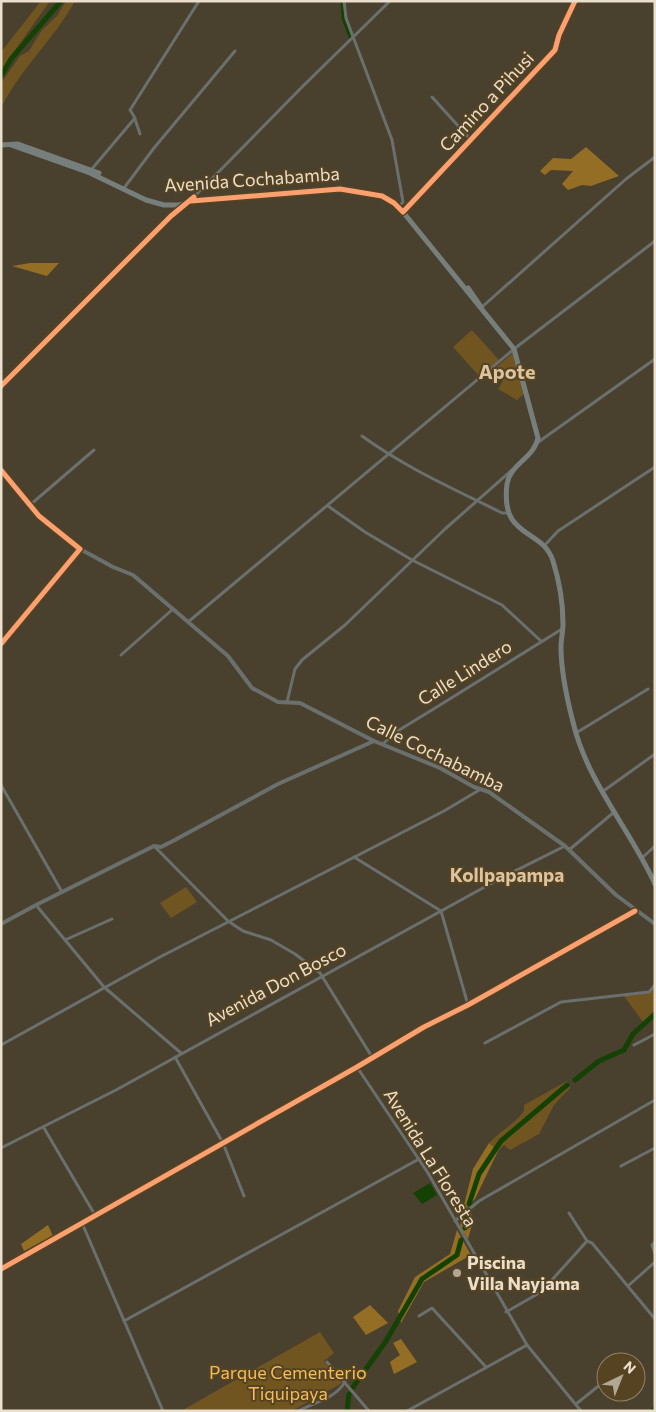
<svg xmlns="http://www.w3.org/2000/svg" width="656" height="1412" viewBox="0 0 656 1412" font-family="Commissioner,sans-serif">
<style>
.green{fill:#705521}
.forest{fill:#946e24}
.water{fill:#134204}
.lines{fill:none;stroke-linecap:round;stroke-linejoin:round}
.canal{stroke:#134204;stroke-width:3}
.river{stroke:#134204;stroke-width:5}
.minor{stroke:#6a706d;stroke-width:3}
.tertiary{stroke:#6a706d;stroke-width:4}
.primary{stroke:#777f7d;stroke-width:5}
.cycleway-casing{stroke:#564322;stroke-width:8}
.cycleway{stroke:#fca06f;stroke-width:5}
.poi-dot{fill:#b2a795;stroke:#564322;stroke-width:2}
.labels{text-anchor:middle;stroke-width:4;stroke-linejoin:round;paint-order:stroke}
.street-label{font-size:18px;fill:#eadecc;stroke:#564322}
.poi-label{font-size:18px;font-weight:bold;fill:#eadecc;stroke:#564322;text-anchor:start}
.park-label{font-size:18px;fill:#f5bd58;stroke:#564322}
.neighbourhood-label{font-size:19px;font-weight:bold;fill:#dbc49f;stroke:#564322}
.quarter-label{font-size:20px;font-weight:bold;fill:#dbc49f;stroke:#564322}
</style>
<rect width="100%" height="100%" fill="#4a402e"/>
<!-- green -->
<g class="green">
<path d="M41 1H50L1 70V52Z"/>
<path d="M66 1H75C54 39 21 68 1 108V83L20 56 29 51 42 30 57 16Z"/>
<path d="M472 330 499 360 479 376 453 347Z"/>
<path d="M514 352 525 393 517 400 498 389 503 381 492 371Z"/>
<path d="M186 887 197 902 171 918 160 903Z"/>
<path d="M655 988V1010L643 1022 624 996 649 993Z"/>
<path d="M567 1081 570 1088 554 1105 539 1134 510 1150 504 1145 498 1151 489 1143C501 1131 514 1124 524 1111V1105Z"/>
<path d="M320 1332 334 1353 324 1361 342 1383 292 1411H181Z"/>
</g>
<!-- forest -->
<g class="forest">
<path d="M586 147 619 176 591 186 582 185 568 190 562 184 573 171 551 170 545 175 540 171 553 158 571 159Z"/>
<path d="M30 263H59L47 276 12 266Z"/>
<path d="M489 1143 498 1151 475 1199 462 1213 473 1169Z"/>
<path d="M471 1213 473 1221 468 1239 460 1226 462 1219Z"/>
<path d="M48 1225 53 1236 24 1251 21 1244Z"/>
<path d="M457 1230 471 1255 424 1282 401 1323 398 1311 415 1277 450 1254Z"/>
<path d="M370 1305 388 1323 366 1335 353 1317Z"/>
<path d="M401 1339 417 1362 394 1374 390 1362 400 1355 393 1343Z"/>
</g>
<!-- water -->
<path class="water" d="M430 1183 437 1195 422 1204 413 1193Z"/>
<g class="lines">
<!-- canal -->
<path class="canal" d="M342 1 343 18 350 37"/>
<!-- river -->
<g class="river">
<path d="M1 76 11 59 61 1"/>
<path d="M575 1080 599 1061 624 1050 633 1034 655 1014"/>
<path d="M469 1204 479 1174 501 1141 567 1085"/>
<path d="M465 1228 466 1215"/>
<path d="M353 1387 386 1341 422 1279 457 1255 461 1240"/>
<path d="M347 1411 349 1394"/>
<path d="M653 1411 655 1408"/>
</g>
<!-- minor -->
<g class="minor">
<path d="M344 1 346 18 392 140 403 202 398 207"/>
<path d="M432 97 470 139"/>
<path d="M135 119 140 134"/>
<path d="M91 170 135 118 130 110 199 1"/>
<path d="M124 188 154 148 235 51"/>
<path d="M191 200 302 87 390 1"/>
<path d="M403 211 555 50 559 35 575 1"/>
<path d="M482 307 626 179 655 157"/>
<path d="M1 386 171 216 186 204"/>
<path d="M362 436C406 468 454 489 502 513H508"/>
<path d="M537 443 655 359"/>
<path d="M30 505 94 450"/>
<path d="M328 506 365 532 412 560 502 605 541 641"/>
<path d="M544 546 558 531 655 467"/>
<path d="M188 622 514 349 655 241"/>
<path d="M1 644 80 549"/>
<path d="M121 655 173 609"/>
<path d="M287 702 295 669 302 660 345 625 445 529 512 470"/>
<path d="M576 733 648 689"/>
<path d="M384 743 396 732 440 705 562 629"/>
<path d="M1 785 62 892"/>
<path d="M602 792 655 754"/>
<path d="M155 847 228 921 243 931 271 940 295 954 320 973 372 1057"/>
<path d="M569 850 613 813"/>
<path d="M354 857 441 911 468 1005"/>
<path d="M643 857 655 846"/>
<path d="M36 905 104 987 181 1053"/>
<path d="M65 940 112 919"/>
<path d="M485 1043 561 1002 649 992 655 985"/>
<path d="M1 1045 160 957 444 811 481 789"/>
<path d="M634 1045 655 1034"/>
<path d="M175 1057 223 1143 244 1196"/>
<path d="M357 1067 428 1173 527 1345 581 1411"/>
<path d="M44 1128 95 1215"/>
<path d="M1 1148 116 1090 501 878 565 846"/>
<path d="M621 1166 655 1148"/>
<path d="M569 1213 587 1241 592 1243 655 1319"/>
<path d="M455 1221 479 1201 655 1100"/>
<path d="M82 1223 163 1411"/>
<path d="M655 1242 652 1245 655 1254"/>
<path d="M1 1269 357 1067 424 1027 468 1005 635 911"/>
<path d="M628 1286 655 1262"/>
<path d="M506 1312 541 1292 587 1241"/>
<path d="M419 1316 432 1308 486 1367"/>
<path d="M124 1321 419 1159"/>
<path d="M327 1362 369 1411"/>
<path d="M576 1404 606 1380"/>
<path d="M298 1411C317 1401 333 1400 345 1382"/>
<path d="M407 1411 527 1345"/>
</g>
<!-- tertiary -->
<g class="tertiary">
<path d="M1 470 47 524 80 549 113 567 133 575 228 656 252 688 278 702 300 703 374 741 440 768 474 787 489 792 565 846 616 895 655 924"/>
<path d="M1 924 36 905 154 846 161 847 171 842 278 784 374 741"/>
</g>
<!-- primary -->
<g class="primary">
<path d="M1 145 18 144 99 173"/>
<path d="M11 145 90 173 146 200 164 205H179L202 199 334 189 379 195 391 201 403 212 514 349 538 438C534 458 510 464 507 484 500 540 542 527 553 561 559 580 563 604 563 624 563 632 561 639 561 647 561 671 567 699 573 722 587 782 630 829 655 884"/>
<path d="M468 288 481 307"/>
</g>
<!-- cycleway casing -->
<g class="cycleway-casing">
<g id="cycleway">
<path d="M191 201 340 189 382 196 394 203 403 212 555 50 559 35 575 1"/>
<path d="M1 386 171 216 194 197"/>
<path d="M1 470 39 516 80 549 1 644"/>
<path d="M1 1269 357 1067 424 1027 468 1005 635 911"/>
</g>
</g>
<!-- cycleway -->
<use href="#cycleway" class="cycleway"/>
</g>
<!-- markers -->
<circle class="poi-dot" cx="457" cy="1273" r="5"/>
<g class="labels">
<!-- street labels -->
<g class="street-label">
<text transform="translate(487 102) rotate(-47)" y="6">Camino a Pihusi</text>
<text transform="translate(252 180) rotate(-4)" y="6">Avenida Cochabamba</text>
<text transform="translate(465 673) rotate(-32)" y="6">Calle Lindero</text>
<text transform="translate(435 754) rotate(26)" y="6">Calle Cochabamba</text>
<text transform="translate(276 985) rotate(-28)" y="6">Avenida Don Bosco</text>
<text transform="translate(430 1158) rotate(58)" y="6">Avenida La Floresta</text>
</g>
<!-- poi labels -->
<g class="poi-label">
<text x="467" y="1269">Piscina<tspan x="467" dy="21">Villa Nayjama</tspan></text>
</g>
<!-- park labels -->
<g class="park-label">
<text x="288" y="1379">Parque Cementerio<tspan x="288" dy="21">Tiquipaya</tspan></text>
</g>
<!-- neighbourhood labels -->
<g class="neighbourhood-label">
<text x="507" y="882">Kollpapampa</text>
</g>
<!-- quarter labels -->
<g class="quarter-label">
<text x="507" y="379">Apote</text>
</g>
</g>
<!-- border -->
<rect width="656" height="1412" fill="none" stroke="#eadecc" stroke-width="5"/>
<!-- north arrow -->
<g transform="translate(621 1377) rotate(43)"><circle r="24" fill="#564322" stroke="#918166"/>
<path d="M0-4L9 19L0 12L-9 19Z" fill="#b2a795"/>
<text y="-8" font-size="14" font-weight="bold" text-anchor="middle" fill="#eadecc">N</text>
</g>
</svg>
